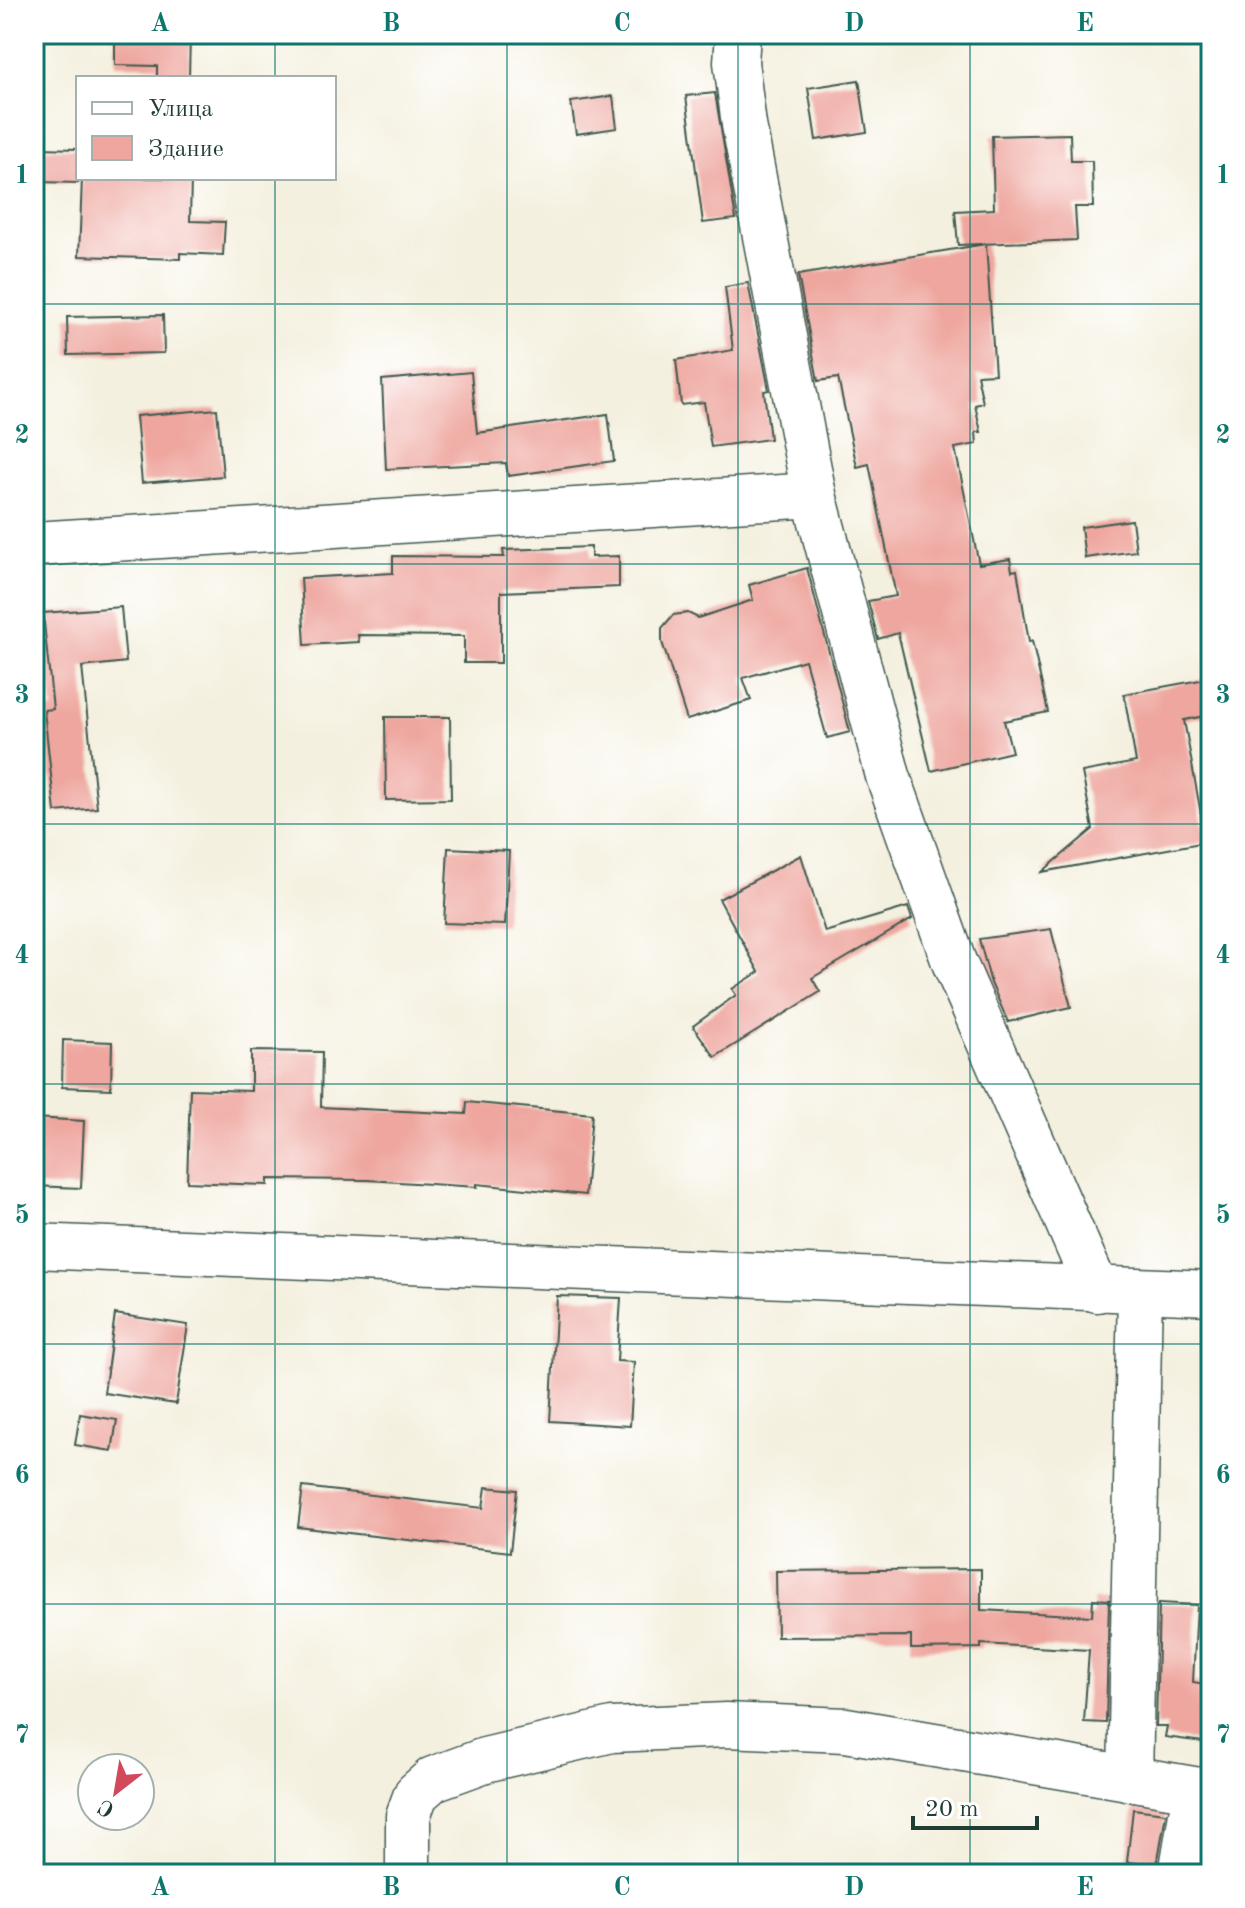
<svg xmlns="http://www.w3.org/2000/svg" width="1245" height="1908" viewBox="0 0 1245 1908" font-family="'Old Standard TT',serif">
<style>
.building{fill:#eea69e}
.lines{fill:none;stroke-linecap:round;stroke-linejoin:round}
.minor-casing{stroke:#3f584e;stroke-width:47}
.minor{stroke:#fff;stroke-width:44}
.grid{fill:none;stroke:#0f766e;stroke-width:2;stroke-opacity:0.55}
.neatline{fill:none;stroke:#0f766e;stroke-width:3}
.grid-label{font-size:26px;text-anchor:middle;font-weight:bold;fill:#0f766e}
</style>
<rect width="100%" height="100%" fill="#fff"/>
<filter id="ink" filterUnits="userSpaceOnUse"><feTurbulence type="fractalNoise" baseFrequency=".0125" numOctaves="2"/><feDisplacementMap in="SourceGraphic" scale="16" xChannelSelector="R" yChannelSelector="G"/><feConvolveMatrix kernelMatrix="1 2 1 2 8 2 1 2 1" color-interpolation-filters="sRGB"/></filter>
<filter id="wash" filterUnits="userSpaceOnUse"><feTurbulence type="fractalNoise" baseFrequency=".006" numOctaves="4" result="noise"/><feDisplacementMap in="SourceGraphic" scale="32" xChannelSelector="R" yChannelSelector="G"/><feGaussianBlur stdDeviation="1.8" result="paint"/><feColorMatrix in="noise" values="0 0 0 0 0 0 0 0 0 0 0 0 0 0 0 0 0 1.4 0 .05"/><feComposite in="paint" operator="in"/></filter>
<g filter="url(#wash)">
<rect width="100%" height="100%" fill="#f4f0df"/>
<g id="blocks">
<!-- building -->
<g class="building">
<path d="M115 34H190L189 78H157V66L115 65Z"/>
<path d="M859 80 867 132 816 140 808 88Z"/>
<path d="M715 93 736 219 703 223 686 96Z"/>
<path d="M613 96 617 128 576 134 571 102Z"/>
<path d="M1070 134 1071 161H1092L1093 207H1075L1077 240 958 245 955 211 994 209 992 136Z"/>
<path d="M39 148 78 149V183L39 182Z"/>
<path d="M82 178H191L190 221 225 222 223 255 180 253V259L79 256Z"/>
<path d="M986 244 995 374 977 375 983 403 975 405 981 432H976L977 444 955 448 979 564 1010 559 1012 571 1017 570 1029 642 1032 641 1048 712 1004 721 1012 752 931 771 898 633 878 639 868 601 896 596 869 464 857 467 838 378 818 381 798 275Z"/>
<path d="M748 283 769 390 764 391 770 439 711 447 704 402 681 405 676 360 733 350 725 287Z"/>
<path d="M163 315 164 353 68 355 67 317Z"/>
<path d="M471 372 477 433 608 414 614 461 508 476 506 463 386 469 382 380Z"/>
<path d="M217 409 223 476 142 483 136 416Z"/>
<path d="M1132 520 1136 551 1085 558 1081 527Z"/>
<path d="M591 547V557L619 556V587L501 592V663H464V636L358 635 359 642 305 645 301 578 393 573V556L504 557 503 550Z"/>
<path d="M807 568 850 732 827 738 805 660 743 678 751 700 687 720 662 642V628L673 615 688 613 698 618 753 600 749 585Z"/>
<path d="M121 607 126 662 82 667 97 808 55 812 44 710 53 709 43 613Z"/>
<path d="M1211 678V715L1184 720 1206 842 1042 872 1093 829 1082 772 1136 762 1124 694Z"/>
<path d="M385 717H450L451 799 386 800Z"/>
<path d="M448 848 509 851 505 925 444 923Z"/>
<path d="M801 855 825 932 908 907 912 919 812 978 820 992 715 1057 693 1026 736 995 732 989 759 972 719 899Z"/>
<path d="M1051 929 1071 1007 1008 1022 991 983 979 939Z"/>
<path d="M63 1040 112 1042 111 1089 62 1087Z"/>
<path d="M251 1051 322 1052 321 1107 466 1114 467 1102 592 1114 585 1195 477 1184V1187L367 1180 268 1179V1185L187 1182 190 1089 251 1091Z"/>
<path d="M34 1118 84 1121 81 1188 34 1186Z"/>
<path d="M557 1296 621 1298 617 1361 634 1362 630 1426 550 1421Z"/>
<path d="M115 1314 188 1325 176 1404 104 1393Z"/>
<path d="M80 1414 117 1420 112 1451 75 1445Z"/>
<path d="M303 1487 483 1508 486 1487 517 1490 510 1552 298 1527Z"/>
<path d="M981 1569V1610L1092 1616 1093 1599 1109 1600 1106 1723 1084 1722 1089 1650 981 1644V1648L911 1649V1636L777 1637 776 1571Z"/>
<path d="M1159 1603 1197 1605 1193 1682 1211 1685V1743L1165 1737 1167 1726H1156Z"/>
<path d="M1133 1809 1166 1813 1157 1865 1127 1862Z"/>
</g>
</g>
</g>
<g filter="url(#ink)">
<use href="#blocks" fill-opacity="0" stroke="#3f584e" stroke-width="2"/>
<g class="lines">
<!-- minor casing -->
<g class="minor-casing">
<g id="minor">
<path d="M738 34 736 62 744 125 814 495 888 776 954 962 1097 1290"/>
<path d="M34 544 814 495"/>
<path d="M34 1246 1211 1293"/>
<path d="M1130 1779 1140 1291"/>
<path d="M408 1874V1816L416 1794 433 1779 485 1760 612 1730 726 1725 846 1730 1211 1792"/>
<path d="M1181 1874 1195 1790"/>
</g>
</g>
<!-- minor -->
<use href="#minor" class="minor"/>
</g>
</g>
<!-- grid -->
<path class="grid" d="M275 34V78M507 34V1874M738 34V1874M970 34V1874M275 178V1874M34 304H1211M34 564H1211M34 824H1211M34 1084H1211M34 1344H1211M34 1604H1211"/>
<!-- margin -->
<rect width="1245" height="1908" fill="none" stroke="#fff" stroke-width="88"/>
<!-- legend -->
<rect x="76" y="76" width="260" height="104" fill="#ffffff" stroke="#a5b1ae" stroke-width="2"/>
<rect x="92" y="102" width="40" height="12" fill="#ffffff" stroke="#a5b1ae" stroke-width="2"/>
<text x="148" y="116" font-size="24" fill="#1f3d34">Улица</text>
<rect x="92" y="136" width="40" height="24" fill="#eea69e" stroke="#a5b1ae" stroke-width="2"/>
<text x="148" y="156" font-size="24" fill="#1f3d34">Здание</text>
<!-- north arrow -->
<g transform="translate(116 1792) rotate(211)"><circle r="38" fill="#ffffff" stroke="#a5b1ae" stroke-width="2"/>
<path d="M0-6L14 30L0 20L-14 30Z" fill="#d1495b"/>
<text y="-12" font-size="22" font-weight="bold" text-anchor="middle" fill="#1f3d34">С</text>
</g>
<!-- scale -->
<path d="M913 1816v12h124v-12" fill="none" stroke="#1f3d34" stroke-width="4"/>
<text x="925" y="1816" font-size="24" fill="#1f3d34" stroke="#ffffff" stroke-width="6" paint-order="stroke">20 m</text>
<rect x="44" y="44" width="1157" height="1820" class="neatline"/>
<g class="grid-label">
<text x="160" y="31">A</text>
<text x="391" y="31">B</text>
<text x="622" y="31">C</text>
<text x="854" y="31">D</text>
<text x="1085" y="31">E</text>
<text x="22" y="183">1</text>
<text x="1223" y="183">1</text>
<text x="22" y="443">2</text>
<text x="1223" y="443">2</text>
<text x="22" y="703">3</text>
<text x="1223" y="703">3</text>
<text x="22" y="963">4</text>
<text x="1223" y="963">4</text>
<text x="22" y="1223">5</text>
<text x="1223" y="1223">5</text>
<text x="22" y="1483">6</text>
<text x="1223" y="1483">6</text>
<text x="22" y="1743">7</text>
<text x="1223" y="1743">7</text>
<text x="160" y="1895">A</text>
<text x="391" y="1895">B</text>
<text x="622" y="1895">C</text>
<text x="854" y="1895">D</text>
<text x="1085" y="1895">E</text>
</g>
</svg>
